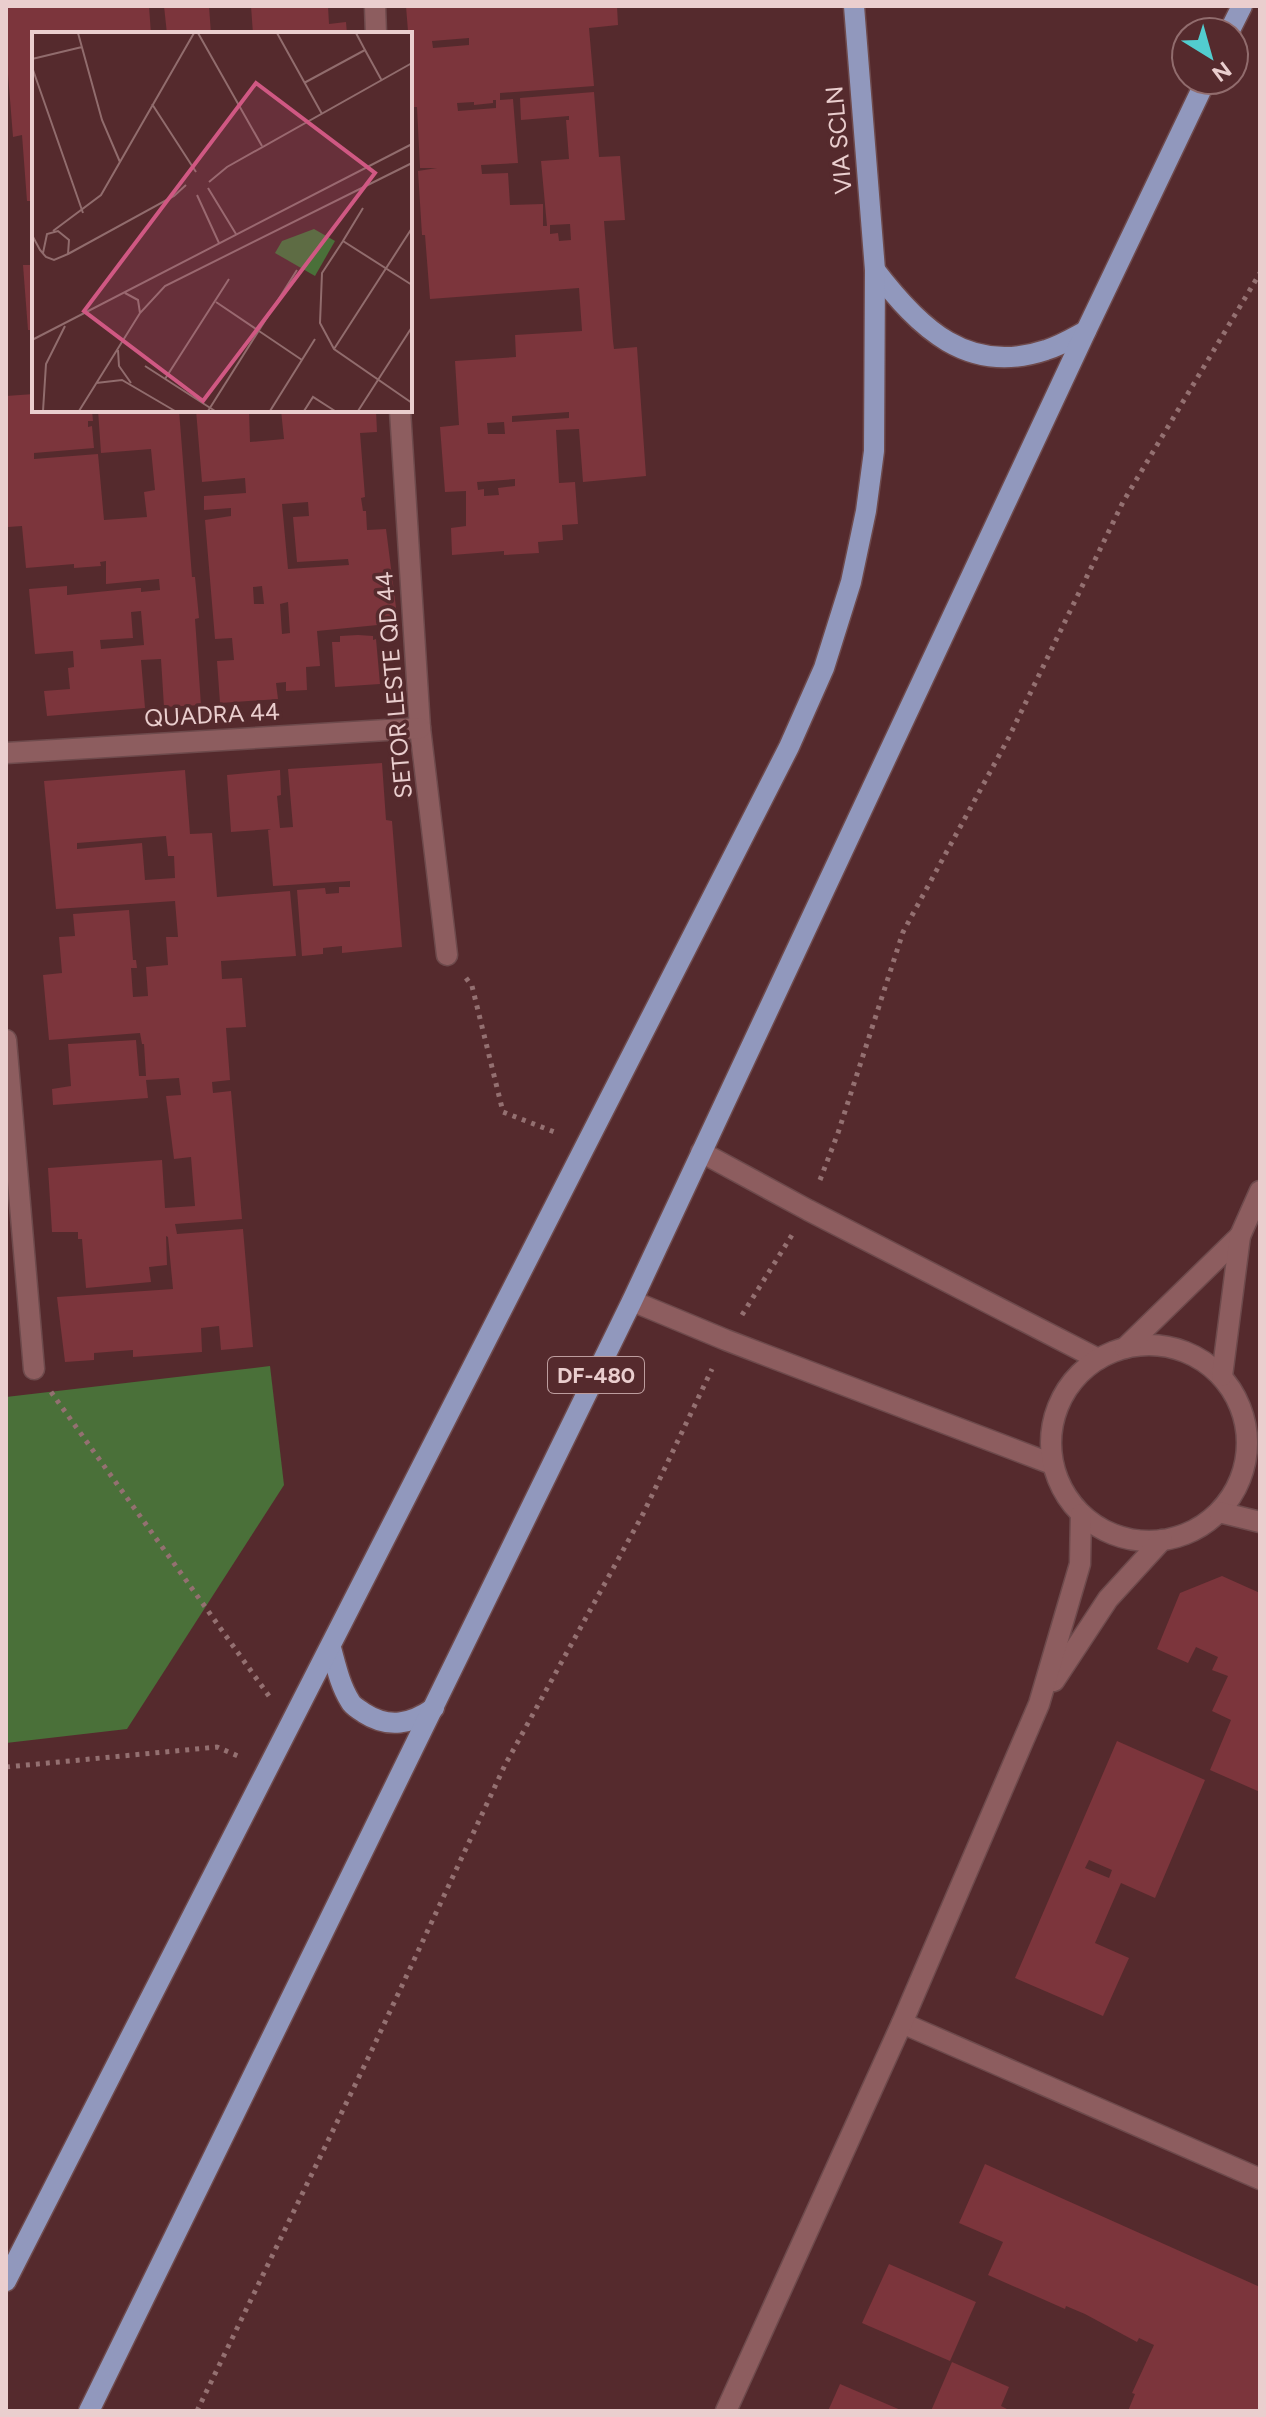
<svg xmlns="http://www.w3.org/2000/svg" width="1266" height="2417" viewBox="0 0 1266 2417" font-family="Figtree,sans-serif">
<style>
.green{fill:#4a7039}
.building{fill:#7c353c;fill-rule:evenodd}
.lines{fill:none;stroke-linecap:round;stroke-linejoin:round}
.minor-casing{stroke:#6e4a4c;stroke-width:23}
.primary-casing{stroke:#6e4a4c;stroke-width:23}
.path{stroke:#947071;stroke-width:5;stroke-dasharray:4 6;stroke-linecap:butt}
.minor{stroke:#8d5d5f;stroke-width:20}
.primary{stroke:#9198bd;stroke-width:20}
.labels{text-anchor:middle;stroke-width:7;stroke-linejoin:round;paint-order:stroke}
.shield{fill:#552a2d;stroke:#bd9d9e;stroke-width:2}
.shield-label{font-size:22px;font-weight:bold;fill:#eacece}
.street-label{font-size:24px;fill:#eacece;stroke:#552a2d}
.inset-road{fill:none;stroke:#916c6d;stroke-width:2}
.view{fill:#d05883;fill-opacity:0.15;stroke:#d05883;stroke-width:4}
.inset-edge{fill:none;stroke:#eacece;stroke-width:4}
</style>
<rect width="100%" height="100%" fill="#552a2d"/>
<!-- green -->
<path class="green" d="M270 1366 284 1485 127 1729 6 1743V1397Z"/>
<!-- building -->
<g class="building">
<path d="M6 6H149L151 34H34V207H32L31 201H27L22 135 13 137 6 49Z"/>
<path d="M164 6H209L211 34H167Z"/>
<path d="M251 6H328L329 24 346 22 347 34H253Z"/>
<path d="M406 6H617L618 25 589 28 594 86 500 93V100L513 99 518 163 481 165 482 174 508 173 510 205 543 204V226H547L541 161 569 159 566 120H569V116L521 120 520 98 594 92 599 157 620 156 625 220 604 221 613 341 614 349 637 347 646 476 583 482 579 429 556 430 559 483 575 482 578 524 562 525 563 540 538 542 539 553 504 555V551L452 555 451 528 466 526V491L445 492 440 427 459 425 455 361 516 357 515 335 582 331 579 288 430 299 425 235H422L418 171 437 168H420L417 107H414ZM469 38V45L433 48 432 41ZM493 100H496V108L458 111 457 103 474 102V105L493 103ZM570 224 571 240 559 241 558 233 550 234V225ZM569 412V418L512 422V416ZM504 422 505 434H488L487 423ZM515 479V486L498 488 499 495 484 496V489L478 490 477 482Z"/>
<path d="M23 265H34V330H28Z"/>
<path d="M34 394V410H92L93 421H88V427L92 426 94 448 34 453V459L98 454 104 520 147 517 144 492 155 490 151 449 101 453 98 410H179L192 577H195L199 618 195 619 201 705 164 707 161 659 141 660 145 708 47 716 44 691 70 689 68 668 74 667 73 651 35 654 29 589 67 586V595L138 588H141V592L160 590 159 579 106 584V561L100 562 101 566 74 568V564L26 568 22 526 8 527 6 396ZM141 611 144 645 101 649 100 640 133 638 131 612Z"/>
<path d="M196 410H249L250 442 284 439 281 410H376L377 432 360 433 365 497 361 498 363 511H366L367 530 386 529 398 623 317 631 320 666 306 667 307 690 286 691V682L276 683 278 699 220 703 217 661 234 660 232 638 215 639 205 520 231 516V508L204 510V496L246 493 245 478 202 482ZM308 502 309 516 293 517 297 562 348 559 349 565 288 569 282 504ZM262 586 264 604H254L253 587ZM288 602 290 633 282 634 280 604Z"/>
<path d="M358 635 373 636V640L376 639 380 684 335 687 332 642H340V636Z"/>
<path d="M382 763 386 820 392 821 402 947 342 953V946L323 948V954L302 956 297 890 325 888 326 894 339 893V887H350V881L273 886 268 830 271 829 231 832 227 775 280 770 281 795 277 796 280 828 293 827 288 769Z"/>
<path d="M185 770 190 834 212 833 217 897 290 891 296 956 221 961 222 979 242 978 246 1027 226 1028 230 1080 212 1082 213 1093 231 1091 242 1219 175 1224 177 1234 243 1229 253 1347 221 1350 219 1326 201 1328 202 1352 133 1357V1350L94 1353V1360L65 1362 57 1297 173 1289 168 1237 166 1236 167 1265 149 1267 151 1282 86 1288 82 1239H78V1232H52L48 1168 162 1160 165 1208 195 1206 191 1157 174 1159 166 1096 181 1095 179 1078 146 1080 148 1098 53 1105 52 1089 71 1086 68 1044 136 1040 139 1076H146L144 1044H142L140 1033 49 1040 43 975 62 973 59 937 75 936 73 914 129 910 133 960H136L137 968H131L133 997 148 996 146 967 168 965 166 937H178L175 901 56 909 44 781ZM166 836 168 856H174L175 878 145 880 142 843 77 849V843Z"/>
<path d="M1222 1576 1260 1593V1792L1210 1770 1231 1720 1212 1711 1228 1676 1212 1670 1218 1657 1196 1647 1188 1663 1157 1649 1180 1593Z"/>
<path d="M1117 1741 1205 1780 1155 1898 1121 1883 1095 1943 1129 1958 1103 2016 1015 1978ZM1089 1860 1112 1870 1109 1878 1085 1868Z"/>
<path d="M985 2164 1260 2287 1258 2309 1260 2310V2411H1128L1135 2394 1132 2393 1154 2345 1139 2338 1137 2342 1085 2314 1066 2306 1065 2309 988 2275 1003 2242 959 2223Z"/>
<path d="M889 2264 976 2302 950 2361 862 2323Z"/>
<path d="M952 2362 1009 2387 1001 2406 1011 2411H931Z"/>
<path d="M840 2384 903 2411H828Z"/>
</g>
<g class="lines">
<!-- minor casing -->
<g class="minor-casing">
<g id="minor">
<path d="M375 6 376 34"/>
<path d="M400 410 420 728 447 955"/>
<path d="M6 753 420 728"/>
<path d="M6 1040 34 1369"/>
<path d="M701 1152 808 1210 1098 1359"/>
<path d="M632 1301 726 1340 1052 1464"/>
<circle cx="1149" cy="1443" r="98"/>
<path d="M1125 1348 1240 1236"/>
<path d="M1222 1376 1240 1236 1260 1191"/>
<path d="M1219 1512 1260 1522"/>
<path d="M1054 1681 1108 1599 1162 1540"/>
<path d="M902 2023 1260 2179"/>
<path d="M726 2411 902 2023 1039 1704 1080 1564 1081 1514"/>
</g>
</g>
<!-- primary casing -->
<g class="primary-casing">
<g id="primary">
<path d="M1229 32 1242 6"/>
<path d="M875 270C919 328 968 376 1046 350 1060 346 1073 338 1086 331"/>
<path d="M331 1648C336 1666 340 1685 350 1701 353 1707 359 1709 364 1713 389 1729 411 1724 434 1708"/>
<path d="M6 2281 789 747 824 668 851 582 866 511 874 451 875 270 854 6"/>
<path d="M89 2411 632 1301 1086 331 1206 80"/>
</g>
</g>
<!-- path -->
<g class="path">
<path d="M466 978 472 986 503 1112 557 1133"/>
<path d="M820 1180 838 1133 903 932 1008 739 1123 502 1260 273"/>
<path d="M742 1315 792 1235"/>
<path d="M51 1392 269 1696"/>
<path d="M6 1767 217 1747 238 1756"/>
<path d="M197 2411 371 2052 505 1765 643 1514 712 1369"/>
</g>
<!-- minor -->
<use href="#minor" class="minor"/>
<!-- primary -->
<use href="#primary" class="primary"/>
</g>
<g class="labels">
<!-- shield labels -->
<rect class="shield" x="548" y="1357" width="96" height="36" rx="6"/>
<g class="shield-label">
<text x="596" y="1383">DF-480</text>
</g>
<!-- street labels -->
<g class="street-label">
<text transform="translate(839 140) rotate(-95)" y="8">VIA SCLN</text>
<text transform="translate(394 685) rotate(-95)" y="8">SETOR LESTE QD 44</text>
<text transform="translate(212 715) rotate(-3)" y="8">QUADRA 44</text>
</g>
</g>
<!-- overview -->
<g transform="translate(32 32)">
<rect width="380" height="380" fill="#552a2d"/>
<path d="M282 197 303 209 283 244 243 221 250 209Z" fill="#4a7039"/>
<path class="inset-road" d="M46 1 70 88 88 130M166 1 230 114M245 1 290 82M333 18 350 49M0 27 50 15M0 35 51 181M272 51 333 18 324 1M120 72 164 140M177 150 195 135 380 31M176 156 204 202M165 163 187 211M331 176 311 209 380 253M21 199 69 163 162 1M0 203 8 218 14 225 22 228 36 222 37 208 26 199 15 202 11 221M311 209 290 241 288 291 302 317 380 371M36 222 142 164 154 153M93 261 106 268 108 281M184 270 270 328M0 308 380 112M302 317 380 196M86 318 87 334 99 351M113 334 183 379M133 347 197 247M64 351 90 348 143 379M11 379 14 332 33 294M47 379 108 281 133 254 380 131M176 379 265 238M238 379 283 307M272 379 281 365 303 379M326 379 380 295"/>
<path class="view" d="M224 51 343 141 171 369 52 279Z"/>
<rect width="380" height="380" class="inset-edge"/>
</g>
<!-- border -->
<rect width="1266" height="2417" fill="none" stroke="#eacece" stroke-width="16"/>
<!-- north arrow -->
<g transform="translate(1210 56) rotate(143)"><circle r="38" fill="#552a2d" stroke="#916c6d" stroke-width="2"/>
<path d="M0-6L14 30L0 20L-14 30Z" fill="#52cdcf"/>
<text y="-12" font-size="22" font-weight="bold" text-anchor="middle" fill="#eacece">N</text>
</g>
</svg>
